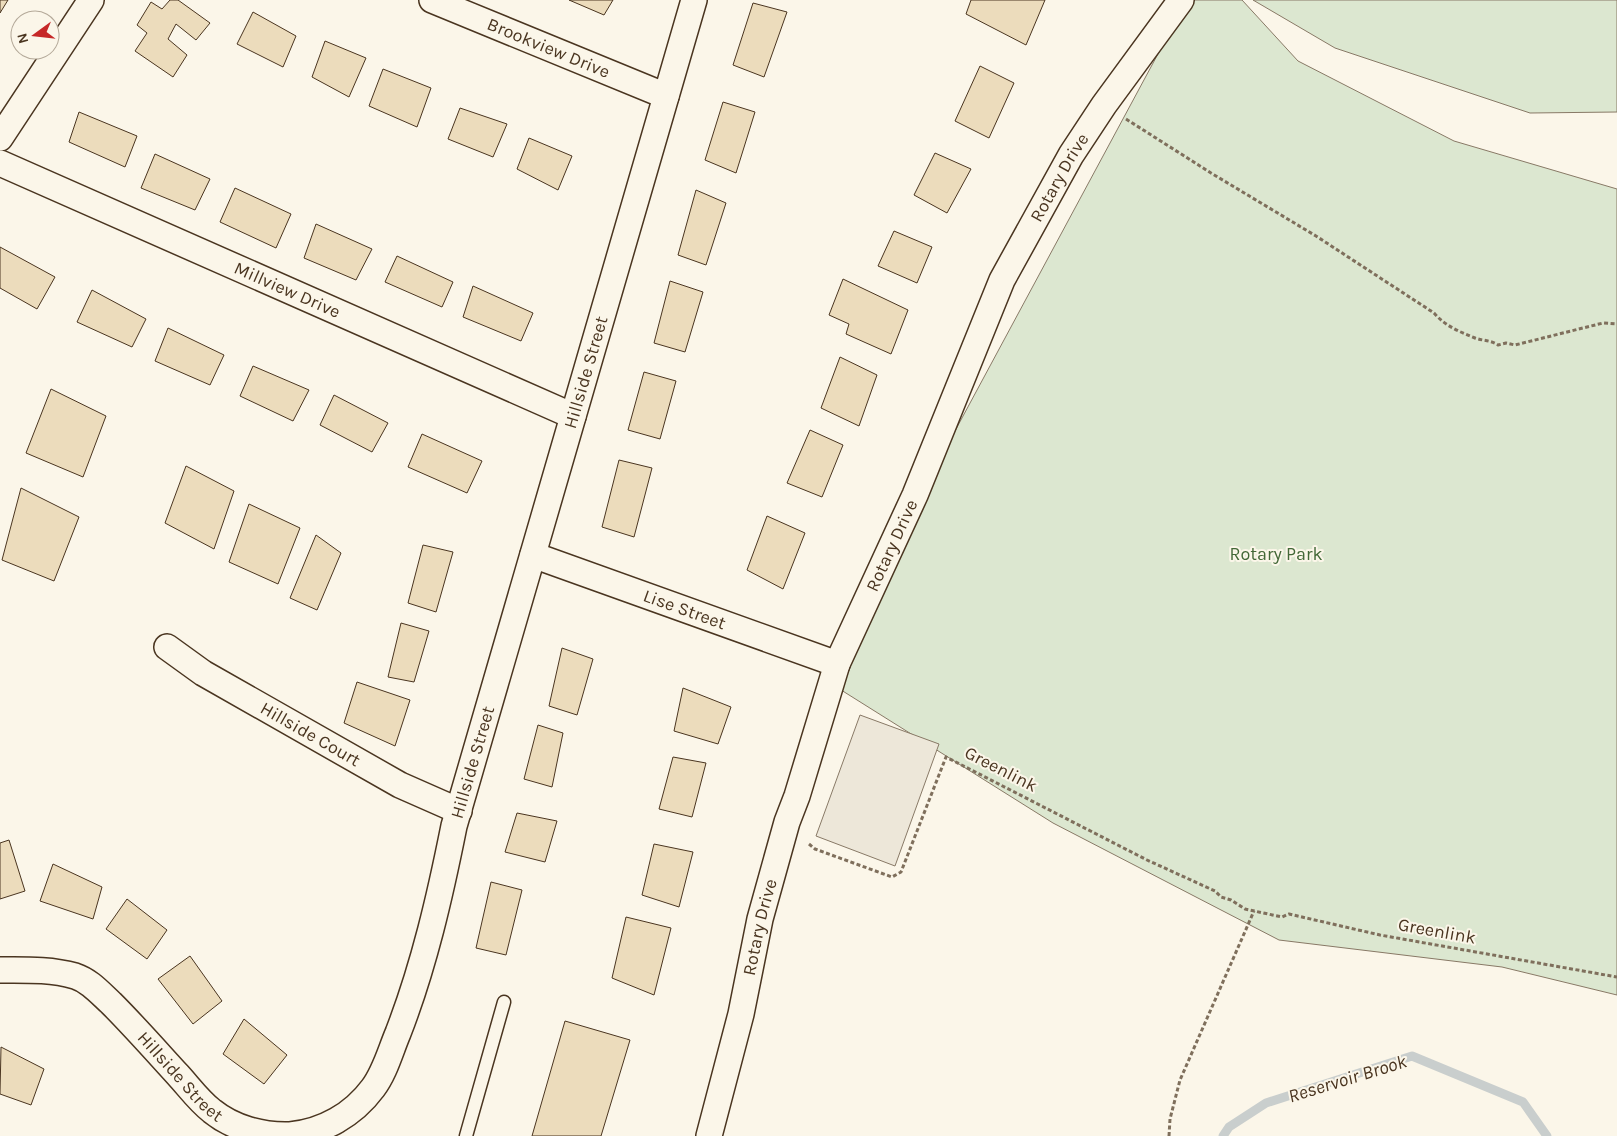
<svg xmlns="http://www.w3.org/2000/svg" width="1617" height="1136" viewBox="0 0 1617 1136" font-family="Karla,sans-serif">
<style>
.green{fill:#dce7d0;stroke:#887966}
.parking{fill:#ede7d9;stroke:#887966}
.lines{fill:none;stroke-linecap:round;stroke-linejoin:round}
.stream{stroke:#c9cecd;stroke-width:9}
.building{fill:#ecdcbc;stroke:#4a3520}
.service-casing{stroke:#4a3520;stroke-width:15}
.minor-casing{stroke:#4a3520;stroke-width:28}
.path{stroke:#7f6f5c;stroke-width:3;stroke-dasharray:4 2.5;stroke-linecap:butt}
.service{stroke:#fbf6e9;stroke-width:12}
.minor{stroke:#fbf6e9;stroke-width:25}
.labels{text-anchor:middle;stroke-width:4;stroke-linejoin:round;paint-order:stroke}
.street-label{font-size:18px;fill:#4a3520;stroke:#fbf6e9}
.park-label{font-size:18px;fill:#436837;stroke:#fbf6e9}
.water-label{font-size:19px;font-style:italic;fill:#4a3520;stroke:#fbf6e9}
</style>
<rect width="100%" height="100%" fill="#fbf6e9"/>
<!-- green -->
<g class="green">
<path d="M1187 0H1242L1298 61 1454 141 1617 189V995L1502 967 1279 940 1053 823 822 678Z"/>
<path d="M1253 0H1617V112L1530 113 1335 48Z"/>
</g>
<!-- parking -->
<path class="parking" d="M860 715 939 744 895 866 816 836Z"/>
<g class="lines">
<!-- stream -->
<path class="stream" d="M1223 1136 1229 1127 1266 1103 1412 1056 1523 1102 1547 1136"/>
</g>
<!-- building -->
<g class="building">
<path d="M0 0H8L0 13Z"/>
<path d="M170 0H178L210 23 196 40 176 24 168 39 187 55 173 77 135 51 147 33 137 25 151 2 162 9Z"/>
<path d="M569 0H613L604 15Z"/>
<path d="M971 0H1045L1026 45 966 14Z"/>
<path d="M753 3 787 12 764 77 733 65Z"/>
<path d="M253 12 296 36 283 67 237 44Z"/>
<path d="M325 41 366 58 349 97 312 77Z"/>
<path d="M980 66 1014 83 989 138 955 121Z"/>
<path d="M383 69 431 88 417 127 369 106Z"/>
<path d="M723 102 755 112 736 173 705 160Z"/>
<path d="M460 108 507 124 493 157 448 139Z"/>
<path d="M79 112 137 136 125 167 69 142Z"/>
<path d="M529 138 572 156 558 190 517 169Z"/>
<path d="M935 153 971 169 947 213 914 195Z"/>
<path d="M155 154 210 179 195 210 141 188Z"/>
<path d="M235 188 291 214 276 248 220 222Z"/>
<path d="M696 190 726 203 706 265 678 255Z"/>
<path d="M316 224 372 249 356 280 304 258Z"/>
<path d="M894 231 932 247 917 283 878 266Z"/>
<path d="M0 247 55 277 37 309 0 288Z"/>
<path d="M397 256 453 282 442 307 385 282Z"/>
<path d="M843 279 908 310 891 354 846 334 849 324 829 315Z"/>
<path d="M670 281 703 292 685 352 654 343Z"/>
<path d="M473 286 533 313 521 341 463 317Z"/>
<path d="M92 290 146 319 132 347 77 322Z"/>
<path d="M168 328 224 355 210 385 155 361Z"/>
<path d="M840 357 877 375 859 426 821 408Z"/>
<path d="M253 366 309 390 293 421 240 396Z"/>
<path d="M644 372 676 381 660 439 628 430Z"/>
<path d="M51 389 106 416 83 477 26 453Z"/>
<path d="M334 395 388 423 372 452 320 425Z"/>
<path d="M810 430 843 445 822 497 787 483Z"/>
<path d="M422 434 482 461 467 493 408 467Z"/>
<path d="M619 460 652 468 634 537 602 527Z"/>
<path d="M186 466 234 491 214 549 165 523Z"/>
<path d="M21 488 79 517 54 581 2 560Z"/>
<path d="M249 504 300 528 278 584 229 562Z"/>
<path d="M767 516 805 533 783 589 747 570Z"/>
<path d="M316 535 341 553 317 610 290 598Z"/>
<path d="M423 545 453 552 436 612 408 603Z"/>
<path d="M401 623 429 631 414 682 388 677Z"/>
<path d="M562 648 593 659 577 715 549 706Z"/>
<path d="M357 682 410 700 395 746 344 723Z"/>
<path d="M683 688 731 707 718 744 674 731Z"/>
<path d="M538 725 563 733 552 787 524 779Z"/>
<path d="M673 757 706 763 692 817 659 809Z"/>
<path d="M517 813 557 821 545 862 505 852Z"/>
<path d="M9 840 25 891 0 899V843Z"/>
<path d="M654 844 693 852 679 907 642 895Z"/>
<path d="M53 864 102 887 93 919 40 901Z"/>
<path d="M491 882 522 890 506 955 476 948Z"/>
<path d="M127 899 167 930 147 959 106 929Z"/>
<path d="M626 917 671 928 654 995 612 978Z"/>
<path d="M190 956 222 1001 193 1024 158 979Z"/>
<path d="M244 1019 287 1055 264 1084 223 1054Z"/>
<path d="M565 1021 630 1040 601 1136H532Z"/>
<path d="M1 1047 44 1069 31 1105 0 1094Z"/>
</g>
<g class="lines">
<!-- service casing -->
<g class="service-casing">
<path id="service" d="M466 1136 504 1002"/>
</g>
<!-- minor casing -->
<g class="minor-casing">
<g id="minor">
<path id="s1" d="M432 0 666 96"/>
<path d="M0 138 91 0"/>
<path id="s2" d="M0 163 573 416"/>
<path id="s3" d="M533 555 837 664"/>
<path id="s4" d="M167 647 203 673 400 785 459 811"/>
<path id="s5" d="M0 970C25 970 51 969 75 976 90 981 100 993 111 1003 134 1026 156 1051 178 1075 189 1087 199 1101 212 1111 233 1128 262 1136 290 1135 323 1132 353 1115 373 1088 385 1072 390 1052 398 1033 424 966 440 896 454 826L694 0"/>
<path id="s6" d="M709 1136 741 1014 760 919 787 822 797 796 837 664 915 495 1002 280 1071 155 1104 105 1181 0"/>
</g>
</g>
<!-- path -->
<g class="path">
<path d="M1126 119 1211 173 1316 236 1434 313C1445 326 1460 332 1475 338 1483 341 1491 340 1498 345L1506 343 1515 345 1603 323 1617 324"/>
<path d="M809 844 815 849 892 877 901 872 946 757 1147 860 1215 891 1221 897 1231 900 1245 909 1282 917 1289 914 1380 935 1617 977"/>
<path d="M1169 1136 1170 1119 1180 1080 1254 911"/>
</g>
<!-- service -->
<use href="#service" class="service"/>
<!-- minor -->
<use href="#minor" class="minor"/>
</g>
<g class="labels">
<!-- street labels -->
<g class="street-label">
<text dy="6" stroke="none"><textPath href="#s1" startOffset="126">Brookview Drive</textPath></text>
<text dy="6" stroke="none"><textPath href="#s6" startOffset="1025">Rotary Drive</textPath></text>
<text dy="6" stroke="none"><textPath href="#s2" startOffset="314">Millview Drive</textPath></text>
<text dy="6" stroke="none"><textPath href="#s5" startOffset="1198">Hillside Street</textPath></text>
<text dy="6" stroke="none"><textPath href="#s6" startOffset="620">Rotary Drive</textPath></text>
<text dy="6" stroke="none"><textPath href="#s3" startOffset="161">Lise Street</textPath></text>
<text dy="6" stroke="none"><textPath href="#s4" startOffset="168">Hillside Court</textPath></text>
<text dy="6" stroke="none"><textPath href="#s5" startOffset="792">Hillside Street</textPath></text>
<text transform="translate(1001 769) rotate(27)" y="6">Greenlink</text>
<text dy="6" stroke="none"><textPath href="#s6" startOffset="215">Rotary Drive</textPath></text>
<text transform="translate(1437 931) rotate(10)" y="6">Greenlink</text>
<text dy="6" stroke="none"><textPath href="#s5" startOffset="222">Hillside Street</textPath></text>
</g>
<!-- park labels -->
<g class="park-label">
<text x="1276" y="560">Rotary Park</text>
</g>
<!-- water labels -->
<g class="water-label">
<text transform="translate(1347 1078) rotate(-17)" y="7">Reservoir Brook</text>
</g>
</g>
<!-- north arrow -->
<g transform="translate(35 35) rotate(255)"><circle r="24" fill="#fbf6e9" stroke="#b4a999"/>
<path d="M0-4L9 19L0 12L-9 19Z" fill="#c62828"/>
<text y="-8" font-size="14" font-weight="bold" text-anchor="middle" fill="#4a3520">N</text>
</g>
</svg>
